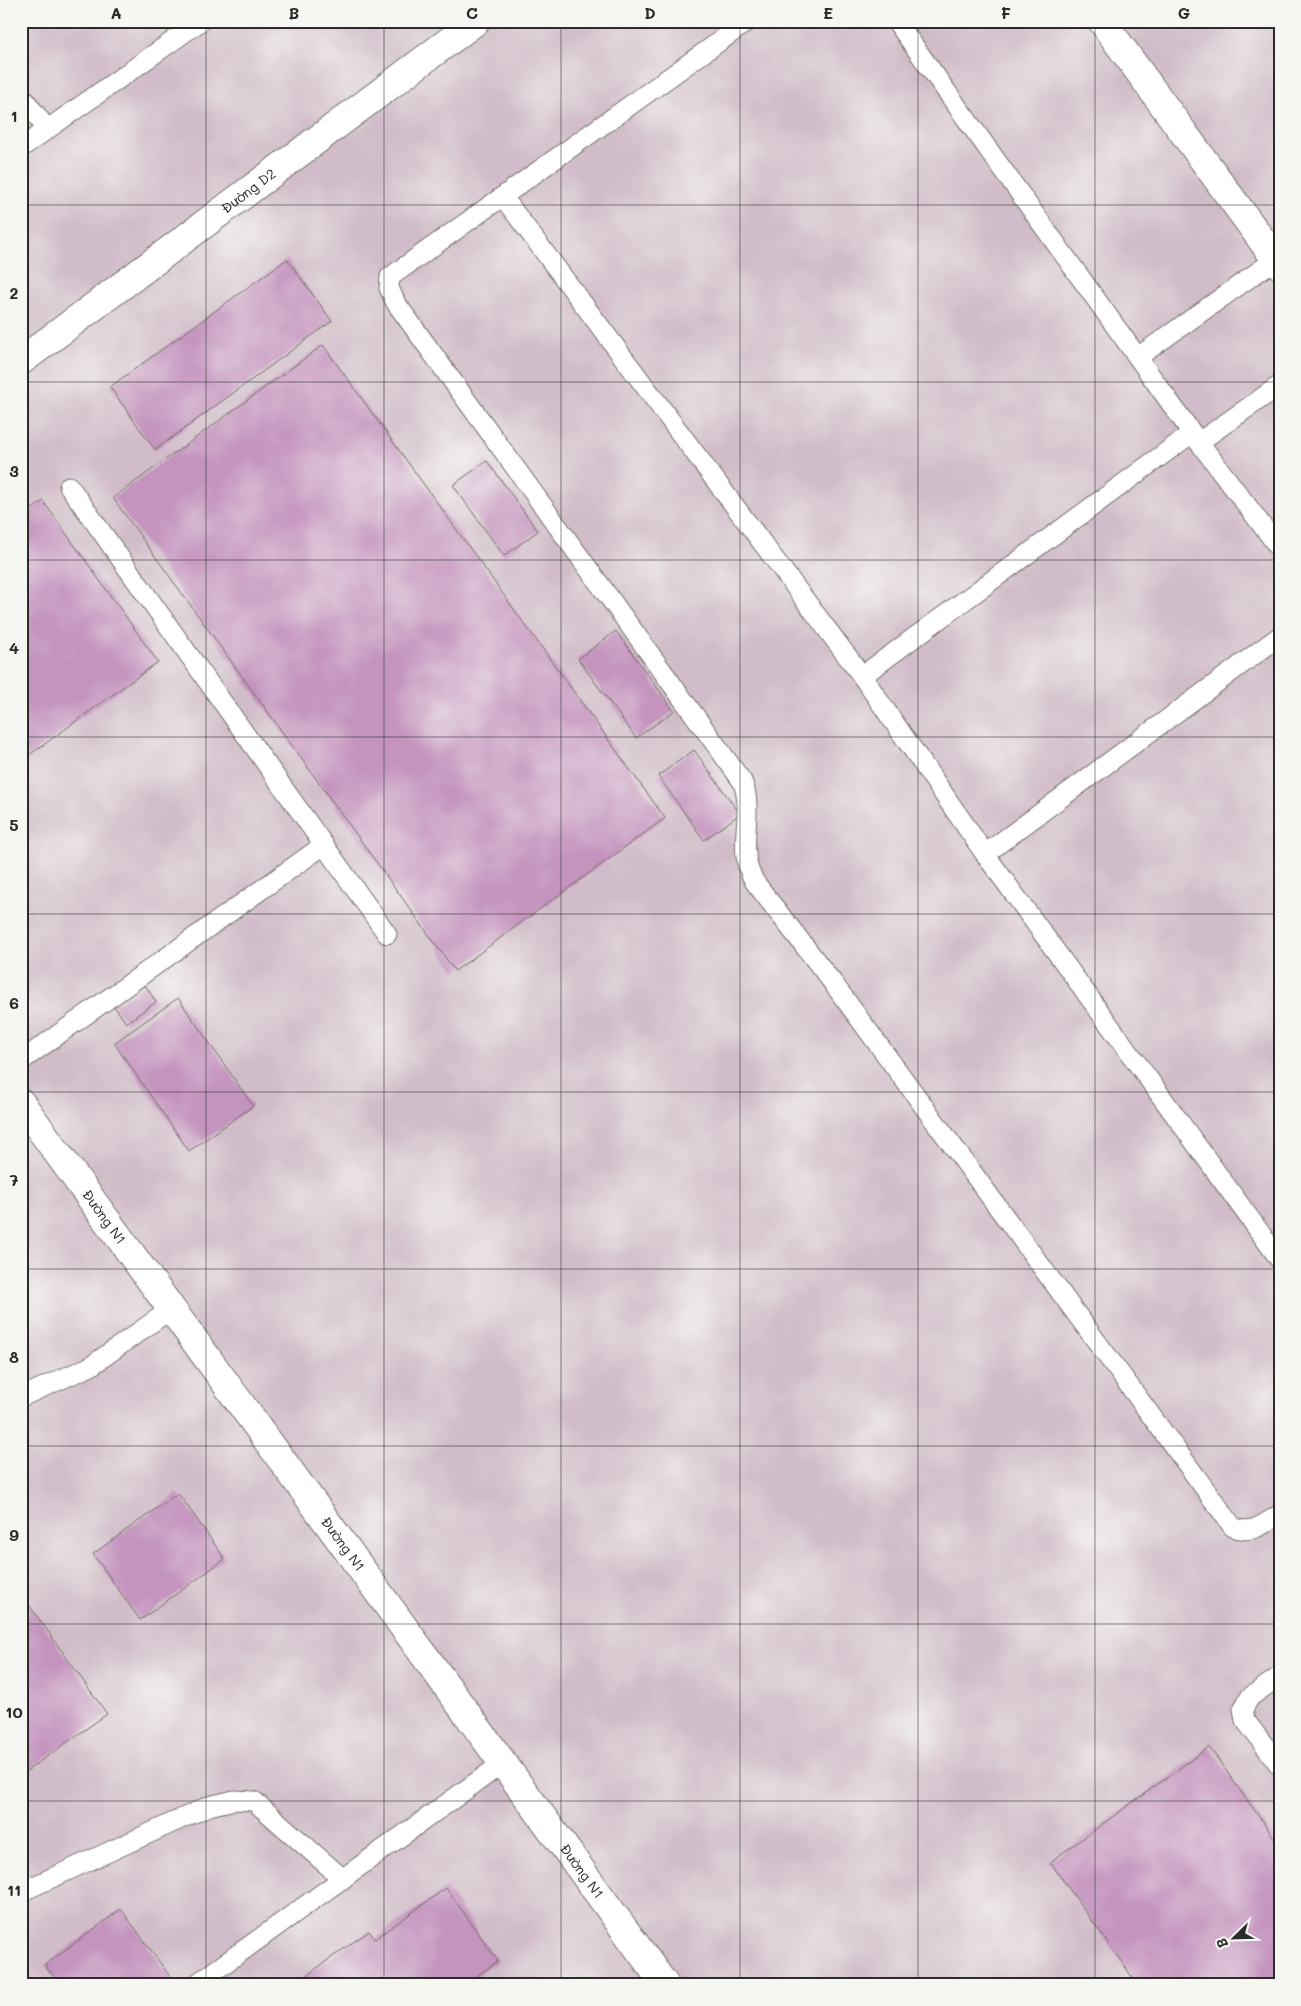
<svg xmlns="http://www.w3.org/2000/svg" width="1301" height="2006" viewBox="0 0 1301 2006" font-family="Mali,sans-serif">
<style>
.industrial{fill:#d1bdc9}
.building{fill:#c493be}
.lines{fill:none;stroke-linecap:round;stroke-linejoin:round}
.service-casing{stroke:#706d65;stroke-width:21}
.minor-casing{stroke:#706d65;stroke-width:30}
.service{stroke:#fff;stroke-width:19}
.minor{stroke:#fff;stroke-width:28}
.grid{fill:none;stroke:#2b2b2b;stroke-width:1;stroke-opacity:0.55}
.labels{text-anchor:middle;stroke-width:4;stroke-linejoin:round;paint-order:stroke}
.street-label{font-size:14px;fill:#2b2b2b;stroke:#f6f6f2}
.neatline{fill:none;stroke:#2b2b2b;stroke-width:2}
.grid-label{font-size:16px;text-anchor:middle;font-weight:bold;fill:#2b2b2b}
</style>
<rect width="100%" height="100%" fill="#f6f6f2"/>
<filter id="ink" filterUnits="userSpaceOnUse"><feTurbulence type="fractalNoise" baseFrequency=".02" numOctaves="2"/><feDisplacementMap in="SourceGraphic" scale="10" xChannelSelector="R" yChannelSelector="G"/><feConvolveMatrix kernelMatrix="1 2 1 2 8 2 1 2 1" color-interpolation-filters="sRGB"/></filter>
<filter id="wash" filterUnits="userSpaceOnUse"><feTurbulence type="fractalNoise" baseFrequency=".0096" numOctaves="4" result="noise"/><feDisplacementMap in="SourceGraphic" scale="20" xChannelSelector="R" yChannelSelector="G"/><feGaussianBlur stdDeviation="1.12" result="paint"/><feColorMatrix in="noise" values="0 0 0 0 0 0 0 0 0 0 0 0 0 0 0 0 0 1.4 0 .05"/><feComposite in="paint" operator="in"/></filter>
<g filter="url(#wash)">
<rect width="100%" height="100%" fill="#f0e8d2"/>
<!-- industrial -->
<rect class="industrial" x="21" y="21" width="1259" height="1964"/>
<g id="blocks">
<!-- building -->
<g class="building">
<path d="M287 259 332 321 155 450 110 387Z"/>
<path d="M323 345 665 818 455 971 113 498Z"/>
<path d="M487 461 538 531 504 556 453 485Z"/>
<path d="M43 501 158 662 21 761V517Z"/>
<path d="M616 631 674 711 636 738 578 659Z"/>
<path d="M694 750 740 814 704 840 658 776Z"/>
<path d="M145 985 156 1002 126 1023 114 1006Z"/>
<path d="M178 998 253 1106 189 1151 114 1043Z"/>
<path d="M178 1493 225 1559 140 1620 93 1554Z"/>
<path d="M21 1594 107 1714 21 1775Z"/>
<path d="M1209 1747 1280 1846V1985H1138L1050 1862Z"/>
<path d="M446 1888 498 1961 464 1985H293L369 1931 375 1939Z"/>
<path d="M121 1909 171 1978 162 1985H59L45 1965Z"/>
</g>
</g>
</g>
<g filter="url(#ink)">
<use href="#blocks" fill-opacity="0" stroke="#706d65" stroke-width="1"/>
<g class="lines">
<!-- service casing -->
<g class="service-casing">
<g id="service">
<path d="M748 21 390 277 389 288 396 303 742 781C754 808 740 839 748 866 749 871 752 876 754 881L833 983 1233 1527C1252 1535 1264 1524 1280 1514"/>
<path d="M896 21 1192 433"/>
<path d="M21 95 47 129"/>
<path d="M21 148 201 21"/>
<path d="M503 197 862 676 985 854 1280 1260"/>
<path d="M1138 357 1276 259"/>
<path d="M1199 442 1280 385"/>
<path d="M69 486 387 934"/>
<path d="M862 676 1192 433 1280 549"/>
<path d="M985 854 1280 636"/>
<path d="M21 1061 324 845"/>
<path d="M21 1397 91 1366 171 1309"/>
<path d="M1280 1676 1250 1697 1243 1709 1245 1720 1280 1766"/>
<path d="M21 1892 209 1806 234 1800 254 1801 343 1879"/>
<path d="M195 1985 503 1763"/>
</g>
</g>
<!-- minor casing -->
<g class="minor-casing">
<g id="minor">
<path d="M1102 21 1280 265"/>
<path id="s1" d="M21 361 476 21"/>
<path id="s2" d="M21 1103 665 1985"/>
</g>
</g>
<!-- service -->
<use href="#service" class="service"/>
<!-- minor -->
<use href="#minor" class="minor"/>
</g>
</g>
<!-- grid -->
<path class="grid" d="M206 21V1985M384 21V1985M561 21V1985M740 21V1985M918 21V1985M1095 21V1985M21 205H1280M21 382H1280M21 560H1280M21 737H1280M21 914H1280M21 1092H1280M21 1269H1280M21 1446H1280M21 1624H1280M21 1801H1280"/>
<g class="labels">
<!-- street labels -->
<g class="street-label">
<text dy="5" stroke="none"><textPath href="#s1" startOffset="284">Đường D2</textPath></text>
<text dy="5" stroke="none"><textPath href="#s2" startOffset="141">Đường N1</textPath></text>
<text dy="5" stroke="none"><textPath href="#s2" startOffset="546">Đường N1</textPath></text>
<text dy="5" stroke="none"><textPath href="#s2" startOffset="951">Đường N1</textPath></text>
</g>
</g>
<!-- margin -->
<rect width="1301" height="2006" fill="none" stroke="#f6f6f2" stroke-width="55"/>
<!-- north arrow -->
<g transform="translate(1234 1938) rotate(247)" stroke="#f6f6f2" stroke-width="4" paint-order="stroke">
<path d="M0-4L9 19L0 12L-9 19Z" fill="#2b2b2b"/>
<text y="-8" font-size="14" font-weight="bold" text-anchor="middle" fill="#2b2b2b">B</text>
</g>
<rect x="28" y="28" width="1246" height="1950" class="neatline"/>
<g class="grid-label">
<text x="116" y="19">A</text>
<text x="294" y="19">B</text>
<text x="472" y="19">C</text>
<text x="650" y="19">D</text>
<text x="828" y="19">E</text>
<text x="1006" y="19">F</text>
<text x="1184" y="19">G</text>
<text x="14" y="122">1</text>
<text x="14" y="299">2</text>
<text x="14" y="477">3</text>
<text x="14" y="654">4</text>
<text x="14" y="831">5</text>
<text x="14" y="1009">6</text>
<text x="14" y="1186">7</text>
<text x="14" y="1363">8</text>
<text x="14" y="1541">9</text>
<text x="14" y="1718">10</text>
<text x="14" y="1896">11</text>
</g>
</svg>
